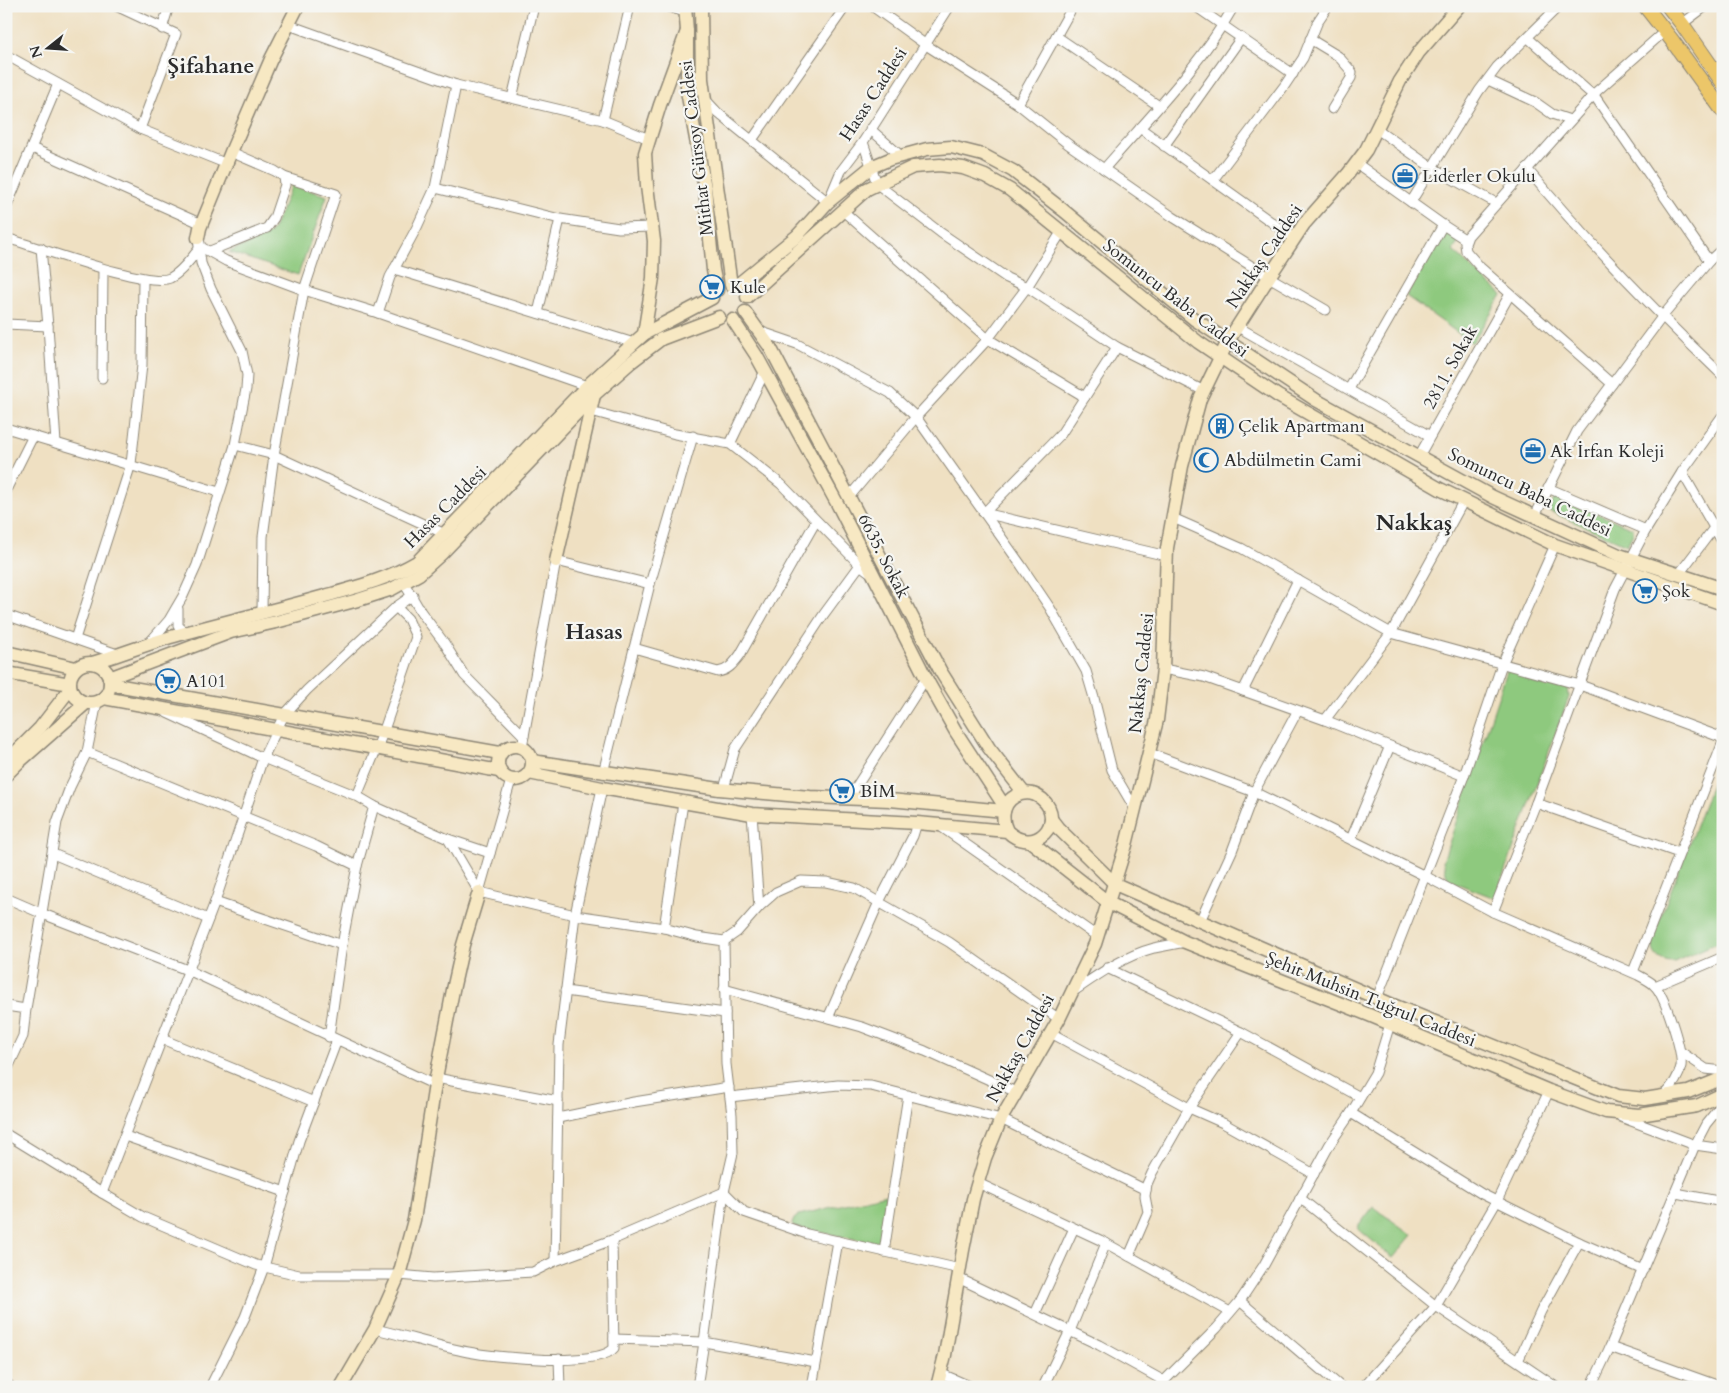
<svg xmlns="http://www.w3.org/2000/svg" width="1729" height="1393" viewBox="0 0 1729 1393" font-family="Cardo,serif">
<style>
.green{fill:#8ec97e;stroke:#5c7a54}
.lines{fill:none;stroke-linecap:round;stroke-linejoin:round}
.street-casing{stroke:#8d8676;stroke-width:11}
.secondary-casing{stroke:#8d8676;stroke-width:15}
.primary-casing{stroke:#8d8676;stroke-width:16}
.street{stroke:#fff;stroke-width:9}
.secondary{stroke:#f7e8c3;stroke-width:12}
.primary{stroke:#ecc669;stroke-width:14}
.labels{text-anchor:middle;stroke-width:4.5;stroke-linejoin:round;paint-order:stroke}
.street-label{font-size:18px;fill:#2b2b2b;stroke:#f6f6f2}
.poi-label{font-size:18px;fill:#2b2b2b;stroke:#f6f6f2;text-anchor:start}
.district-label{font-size:22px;font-weight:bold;fill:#2b2b2b;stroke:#f6f6f2}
</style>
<rect width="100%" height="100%" fill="#f6f6f2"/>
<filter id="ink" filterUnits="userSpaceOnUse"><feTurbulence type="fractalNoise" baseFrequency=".02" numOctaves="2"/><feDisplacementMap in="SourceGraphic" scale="10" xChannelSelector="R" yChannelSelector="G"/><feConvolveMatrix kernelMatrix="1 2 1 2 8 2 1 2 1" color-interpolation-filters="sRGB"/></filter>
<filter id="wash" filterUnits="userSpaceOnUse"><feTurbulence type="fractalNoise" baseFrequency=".0096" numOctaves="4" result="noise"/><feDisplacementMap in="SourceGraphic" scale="20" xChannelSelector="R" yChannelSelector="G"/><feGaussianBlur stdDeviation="1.12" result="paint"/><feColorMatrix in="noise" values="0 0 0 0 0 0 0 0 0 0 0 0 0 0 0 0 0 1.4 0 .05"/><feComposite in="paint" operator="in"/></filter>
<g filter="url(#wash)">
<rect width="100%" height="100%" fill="#efe0c2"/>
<!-- green -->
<g class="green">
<path d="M292 185 327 196 298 275 229 252 266 236 272 231Z"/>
<path d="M1441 230 1460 239 1453 251 1502 295 1472 343 1406 296Z"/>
<path d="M1555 497 1633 528V534L1627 545 1549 511Z"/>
<path d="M1508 668 1568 686 1569 697 1495 898 1448 880 1443 861Z"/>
<path d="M1723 756V940L1674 962C1655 962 1650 951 1654 934Z"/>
<path d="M886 1194 879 1244 795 1227 792 1224 794 1219 799 1215Z"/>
<path d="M1373 1207 1412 1235 1393 1258 1357 1228Z"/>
</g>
</g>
<g filter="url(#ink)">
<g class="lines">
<!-- street casing -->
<g class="street-casing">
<g id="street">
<path d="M116 6 176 34 140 129"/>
<path d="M665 6 685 12"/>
<path d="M872 6 926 45 1018 104 1068 144 1173 217 1269 277 1326 310"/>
<path d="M1195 6 1293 74"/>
<path d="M1722 6 1723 8"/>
<path d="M1682 24 1706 6"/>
<path d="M289 25 456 85 603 120 649 139"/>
<path d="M162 29 169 6"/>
<path d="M1056 36 1159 106"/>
<path d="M1528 38 1596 98 1709 261"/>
<path d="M1310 39 1338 56 1352 72 1351 78 1332 109"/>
<path d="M6 55 140 129 227 164"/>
<path d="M1488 80 1535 102 1552 114 1570 120"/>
<path d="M512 98 534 6"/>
<path d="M705 99 718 113 828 202 841 171 863 142 950 6"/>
<path d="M1018 104 1073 6"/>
<path d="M603 120 630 6"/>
<path d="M1140 128 1295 239"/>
<path d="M870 129 901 156"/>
<path d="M1377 129 1431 167 1496 203"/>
<path d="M752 140 846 6"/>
<path d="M863 142 877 184 941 233 1007 278 1027 287 1117 347 1204 391"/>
<path d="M1164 146 1241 38"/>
<path d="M32 148 202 224"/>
<path d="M1356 163 1443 225 1466 240"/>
<path d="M1104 169C1149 117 1200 66 1234 6"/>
<path d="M1527 169C1588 242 1654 310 1723 376"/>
<path d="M1213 180 1285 85 1303 58 1318 21 1328 6"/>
<path d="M435 188 560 219"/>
<path d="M1411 202 1479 91 1497 67 1559 6"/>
<path d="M6 208 58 84"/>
<path d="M843 211 988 339 1085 397"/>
<path d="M6 238C36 246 147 288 170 278 182 272 191 258 200 248"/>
<path d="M199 240 201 247 226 261 304 290 378 313 587 386 590 390"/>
<path d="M41 248 48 326 56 443"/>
<path d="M210 251 267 228 274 218 285 185 284 177 275 171 231 152"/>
<path d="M394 269 634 343"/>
<path d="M378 313 390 277 417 227 435 188 456 85"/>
<path d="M538 313 560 219 619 228 652 227"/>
<path d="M6 324 48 326"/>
<path d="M1238 327 1430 436"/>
<path d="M759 331 797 344 890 393 916 417 1021 565 1050 608 1086 671 1094 698 1112 770 1135 809"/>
<path d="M102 378 103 269"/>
<path d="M1612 384 1480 267 1466 251 1465 244 1468 236 1597 91 1665 31"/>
<path d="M1349 389 1443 225"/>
<path d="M591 411 675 434 730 444 781 484 860 565 871 573"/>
<path d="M6 428 219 492"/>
<path d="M730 444 765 371"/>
<path d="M235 445 274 455 445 534"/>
<path d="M1419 456 1510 294"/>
<path d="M1682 472 1723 543"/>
<path d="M1548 488 1646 530"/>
<path d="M6 490 33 436"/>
<path d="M849 497 916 417 988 339 1027 287 1062 231"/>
<path d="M984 513 1061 434 1117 347"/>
<path d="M984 513 1167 556"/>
<path d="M1535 516 1577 431 1662 317 1709 261 1723 248"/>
<path d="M1173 518 1241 548 1391 633 1580 685 1723 738"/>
<path d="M1679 574 1723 516"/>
<path d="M404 583 421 612 445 644 464 675 524 736"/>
<path d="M413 595 396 607 307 690 284 715 263 758 357 796 374 806 448 839 490 853"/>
<path d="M178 609V626L184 631H191"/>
<path d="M262 613 263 537 274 455 304 290 336 194 284 177"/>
<path d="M6 615 120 655"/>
<path d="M75 639 131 464 142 365 143 279"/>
<path d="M149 643 169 620 183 596 197 565 235 445 246 389 247 375 242 351 211 289 201 263 198 238"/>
<path d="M634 648 718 672C729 670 733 664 740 655L816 521"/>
<path d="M1163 669 1204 677 1325 720 1464 776"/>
<path d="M1243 691 1298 580"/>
<path d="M1325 720 1391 633 1464 500"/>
<path d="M522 747 556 561 650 584"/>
<path d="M87 752 316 846 357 866"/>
<path d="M1149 753 1254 792 1425 876 1493 912 1638 975C1643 978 1650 981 1654 985 1665 995 1683 1052 1681 1066 1679 1078 1672 1087 1663 1096"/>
<path d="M603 773 650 584 693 436"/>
<path d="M724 789 735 749 824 614 860 565"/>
<path d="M357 796 383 733 416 637 408 619 396 607"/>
<path d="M849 798 926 678"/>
<path d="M1536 803 1679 853"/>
<path d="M752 814 759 907"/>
<path d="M940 826 1098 937"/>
<path d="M448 839 479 892 575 915 664 928 697 937 724 941 737 932 759 907 776 892 801 881 826 882 854 888 949 942 1059 1019"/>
<path d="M1351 839 1390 746"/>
<path d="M53 854 208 919"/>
<path d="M479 892 511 780"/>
<path d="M6 898 43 914 190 971 435 1085"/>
<path d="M215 902 342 945"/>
<path d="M1493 912 1536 803 1615 589 1646 530 1682 472 1723 415"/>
<path d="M1200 921 1232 851 1254 792 1297 712"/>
<path d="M664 928 683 803"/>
<path d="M1107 968 1241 1032 1360 1097"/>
<path d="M1633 972 1723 742"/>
<path d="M1655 986 1723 957"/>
<path d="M724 989 862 1027 925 1051 1016 1092"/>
<path d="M565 991 725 1013"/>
<path d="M1074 991C1099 974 1124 956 1154 948 1164 946 1175 944 1185 942"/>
<path d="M1377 998 1464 776 1502 664 1555 545"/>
<path d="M6 1006 26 1009"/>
<path d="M828 1018 879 902 913 836 917 823"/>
<path d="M1051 1033 1189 1108 1223 1123 1314 1174"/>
<path d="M329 1037 342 945 357 866 374 806"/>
<path d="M162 1039 314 1102"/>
<path d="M1681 1052 1706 1069 1723 1071"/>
<path d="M6 1072 23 1036 26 1009 57 822 70 787 87 752 97 702"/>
<path d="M436 1078 558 1101"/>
<path d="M730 1097 838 1085 871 1086 1001 1119 1146 1190"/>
<path d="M1351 1113 1482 1194 1579 1242 1643 1270"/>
<path d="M1621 1117 1695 1145 1723 1149"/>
<path d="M558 1118 634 1102 729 1087"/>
<path d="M6 1134 102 1193 143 1217 256 1265 299 1275H399L433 1278 533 1272 555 1261 612 1240 724 1192 744 1212 807 1234 960 1269"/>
<path d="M125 1136 285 1192"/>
<path d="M978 1183 1100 1240 1230 1312"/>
<path d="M102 1193 215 902 263 758 167 713"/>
<path d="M1676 1193 1723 1202"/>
<path d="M1300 1198 1436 1306 1556 1387"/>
<path d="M884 1252 908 1095"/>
<path d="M1129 1256 1148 1212 1145 1196 1147 1184 1152 1173 1189 1108 1241 1032"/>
<path d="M555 1261 559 1045 575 915 602 788"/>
<path d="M958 1278 1099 1345 1164 1381"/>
<path d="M1240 1301 1341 1387"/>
<path d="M1035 1314 1074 1228"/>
<path d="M375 1329C406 1336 437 1346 468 1352 493 1357 599 1368 614 1348L612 1240"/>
<path d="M614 1339 704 1342 816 1362"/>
<path d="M1610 1347 1722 1387"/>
<path d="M559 1359 560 1387"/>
<path d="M1518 1361 1541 1311 1579 1242"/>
<path d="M940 1373 972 1387"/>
<path d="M210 1387 245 1317 264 1267 299 1141 337 1040"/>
<path d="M697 1387 704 1342 724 1192 733 1153 732 1115 726 1064 724 941"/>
<path d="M812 1387 838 1241"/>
<path d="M1043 1387 1070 1331 1106 1243"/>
<path d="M1158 1387 1217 1328 1240 1301 1264 1265 1330 1144 1351 1113 1375 1073 1390 1024"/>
<path d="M1363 1387 1436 1306 1497 1201 1549 1091"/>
<path d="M1591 1387 1610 1347 1695 1145 1706 1124 1723 1103"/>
</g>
</g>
<!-- secondary casing -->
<g class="secondary-casing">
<g id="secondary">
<path d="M685 6 687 31V91L705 188 713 270 717 290"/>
<path d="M701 6 702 79 731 285"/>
<path d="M198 238 200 228 231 152 271 59 298 6"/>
<path d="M736 286 797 236 828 202 871 167 890 159 927 149 951 147 983 155 1013 171 1063 210 1194 319 1316 400 1493 497 1619 555 1723 589"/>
<path d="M747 297 867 189 913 167 940 165 963 168 985 176 1010 190 1198 342 1278 396 1440 489 1555 545 1723 604"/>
<path d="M745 312 770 347 941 672 989 748 1024 793"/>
<path d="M733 320 756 355 838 505 929 684 956 732 1005 807"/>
<path d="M644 334 653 278 654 241 647 186 645 153 660 105 687 31"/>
<path d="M556 561 594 395"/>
<path d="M6 652 76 668"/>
<circle cx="90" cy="683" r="20"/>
<path d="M92 663C123 654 154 641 185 633 232 620 279 609 325 596 357 587 388 579 417 562L587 386 634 343 644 334 712 298"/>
<path d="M6 673 70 684"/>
<path d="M109 678 231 632 276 622 358 600 392 589 419 574 441 554 594 395 631 362 661 339 719 317"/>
<path d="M110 684 500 753"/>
<path d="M104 698 499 771"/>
<circle cx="515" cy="763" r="17"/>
<path d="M532 761 719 789 810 797 890 800 1004 811"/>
<path d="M6 762 40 728 70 689"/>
<path d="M529 773 602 788 752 814 917 823 1007 831C1035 858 1067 821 1042 799 1036 794 1028 792 1021 794 1003 799 1000 817 1007 831"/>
<path d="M6 775 19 762 86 703"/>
<path d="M1051 819 1058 828 1115 884 1388 1003 1618 1096 1645 1099 1688 1092 1723 1078"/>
<path d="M1030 841 1109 903 1185 942 1369 1015 1549 1091 1606 1112 1639 1115 1697 1106 1723 1094"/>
<path d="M6 1385 8 1387"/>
<path d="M341 1387 375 1329 399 1275 414 1220 436 1078 453 990 463 945 479 892"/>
<path d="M937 1387 945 1355 963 1250 973 1199 985 1158 1001 1119 1059 1019 1095 944 1126 845 1157 720 1163 669 1167 548 1182 466 1200 399 1228 341 1269 277 1304 224 1348 174 1366 150 1400 81 1419 52 1459 6"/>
</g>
</g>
<!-- primary casing -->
<g class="primary-casing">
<g id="primary">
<path d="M1645 6 1671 39 1723 111"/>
<path d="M1668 6 1682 24 1723 83"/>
</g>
</g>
<!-- street -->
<use href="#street" class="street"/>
<!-- secondary -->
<use href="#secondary" class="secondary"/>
<!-- primary -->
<use href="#primary" class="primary"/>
</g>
</g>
<!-- icons -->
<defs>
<g id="office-ring" transform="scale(1.25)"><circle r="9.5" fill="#f6f6f2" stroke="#1f6fb2" stroke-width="1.5"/><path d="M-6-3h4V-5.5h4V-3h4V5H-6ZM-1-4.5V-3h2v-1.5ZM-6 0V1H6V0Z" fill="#1f6fb2"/></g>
<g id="supermarket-ring" transform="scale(1.25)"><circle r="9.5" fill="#f6f6f2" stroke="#1f6fb2" stroke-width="1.5"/><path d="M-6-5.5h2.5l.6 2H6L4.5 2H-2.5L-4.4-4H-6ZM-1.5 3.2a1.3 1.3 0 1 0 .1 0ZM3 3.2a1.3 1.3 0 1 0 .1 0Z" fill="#1f6fb2"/></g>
<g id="building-ring" transform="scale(1.25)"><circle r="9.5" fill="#f6f6f2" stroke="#1f6fb2" stroke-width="1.5"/><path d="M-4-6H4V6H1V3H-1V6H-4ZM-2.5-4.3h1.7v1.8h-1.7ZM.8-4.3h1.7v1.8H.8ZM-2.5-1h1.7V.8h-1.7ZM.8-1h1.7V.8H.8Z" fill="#1f6fb2"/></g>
<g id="mosque-ring" transform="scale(1.25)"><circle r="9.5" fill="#f6f6f2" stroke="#1f6fb2" stroke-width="1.5"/><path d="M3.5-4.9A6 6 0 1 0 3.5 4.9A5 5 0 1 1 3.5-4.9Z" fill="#1f6fb2"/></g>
</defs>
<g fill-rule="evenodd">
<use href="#office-ring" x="1405" y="176"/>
<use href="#supermarket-ring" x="712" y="287"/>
<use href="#building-ring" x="1221" y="426"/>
<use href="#office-ring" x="1533" y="451"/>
<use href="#mosque-ring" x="1206" y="460"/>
<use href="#supermarket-ring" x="1645" y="591"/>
<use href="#supermarket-ring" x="168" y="681"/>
<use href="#supermarket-ring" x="842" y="791"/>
</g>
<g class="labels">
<!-- street labels -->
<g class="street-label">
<text transform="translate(873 94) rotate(-57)" y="6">Hasas Caddesi</text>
<text transform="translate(696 148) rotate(-97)" y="6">Mithat Gürsoy Caddesi</text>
<text transform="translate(1264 256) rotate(-56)" y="6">Nakkaş Caddesi</text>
<text transform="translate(1176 298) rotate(38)" y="6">Somuncu Baba Caddesi</text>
<text transform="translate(1450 367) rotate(-61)" y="6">2811. Sokak</text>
<text transform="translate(1530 492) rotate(26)" y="6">Somuncu Baba Caddesi</text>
<text transform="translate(445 507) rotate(-45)" y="6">Hasas Caddesi</text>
<text transform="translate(884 556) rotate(63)" y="6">6635. Sokak</text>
<text transform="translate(1141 673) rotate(-84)" y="6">Nakkaş Caddesi</text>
<text transform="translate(1371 999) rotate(22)" y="6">Şehit Muhsin Tuğrul Caddesi</text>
<text transform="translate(1020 1048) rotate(-61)" y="6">Nakkaş Caddesi</text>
</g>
<!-- poi labels -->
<g class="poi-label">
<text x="1422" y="182">Liderler Okulu</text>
<text x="730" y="293">Kule</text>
<text x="1238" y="432">Çelik Apartmanı</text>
<text x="1550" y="457">Ak İrfan Koleji</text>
<text x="1224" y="466">Abdülmetin Cami</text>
<text x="1662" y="597">Şok</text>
<text x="186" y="687">A101</text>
<text x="860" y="797">BİM</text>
</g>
<!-- district labels -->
<g class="district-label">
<text x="211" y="73">Şifahane</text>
<text x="1414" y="530">Nakkaş</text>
<text x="594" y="639">Hasas</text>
</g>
</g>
<!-- margin -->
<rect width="1729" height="1393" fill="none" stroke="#f6f6f2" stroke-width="25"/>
<!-- north arrow -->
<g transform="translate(48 48) rotate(253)" stroke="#f6f6f2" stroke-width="4" paint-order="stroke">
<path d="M0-4L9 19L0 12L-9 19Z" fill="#2b2b2b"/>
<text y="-8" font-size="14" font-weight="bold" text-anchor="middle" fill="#2b2b2b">N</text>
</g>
</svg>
